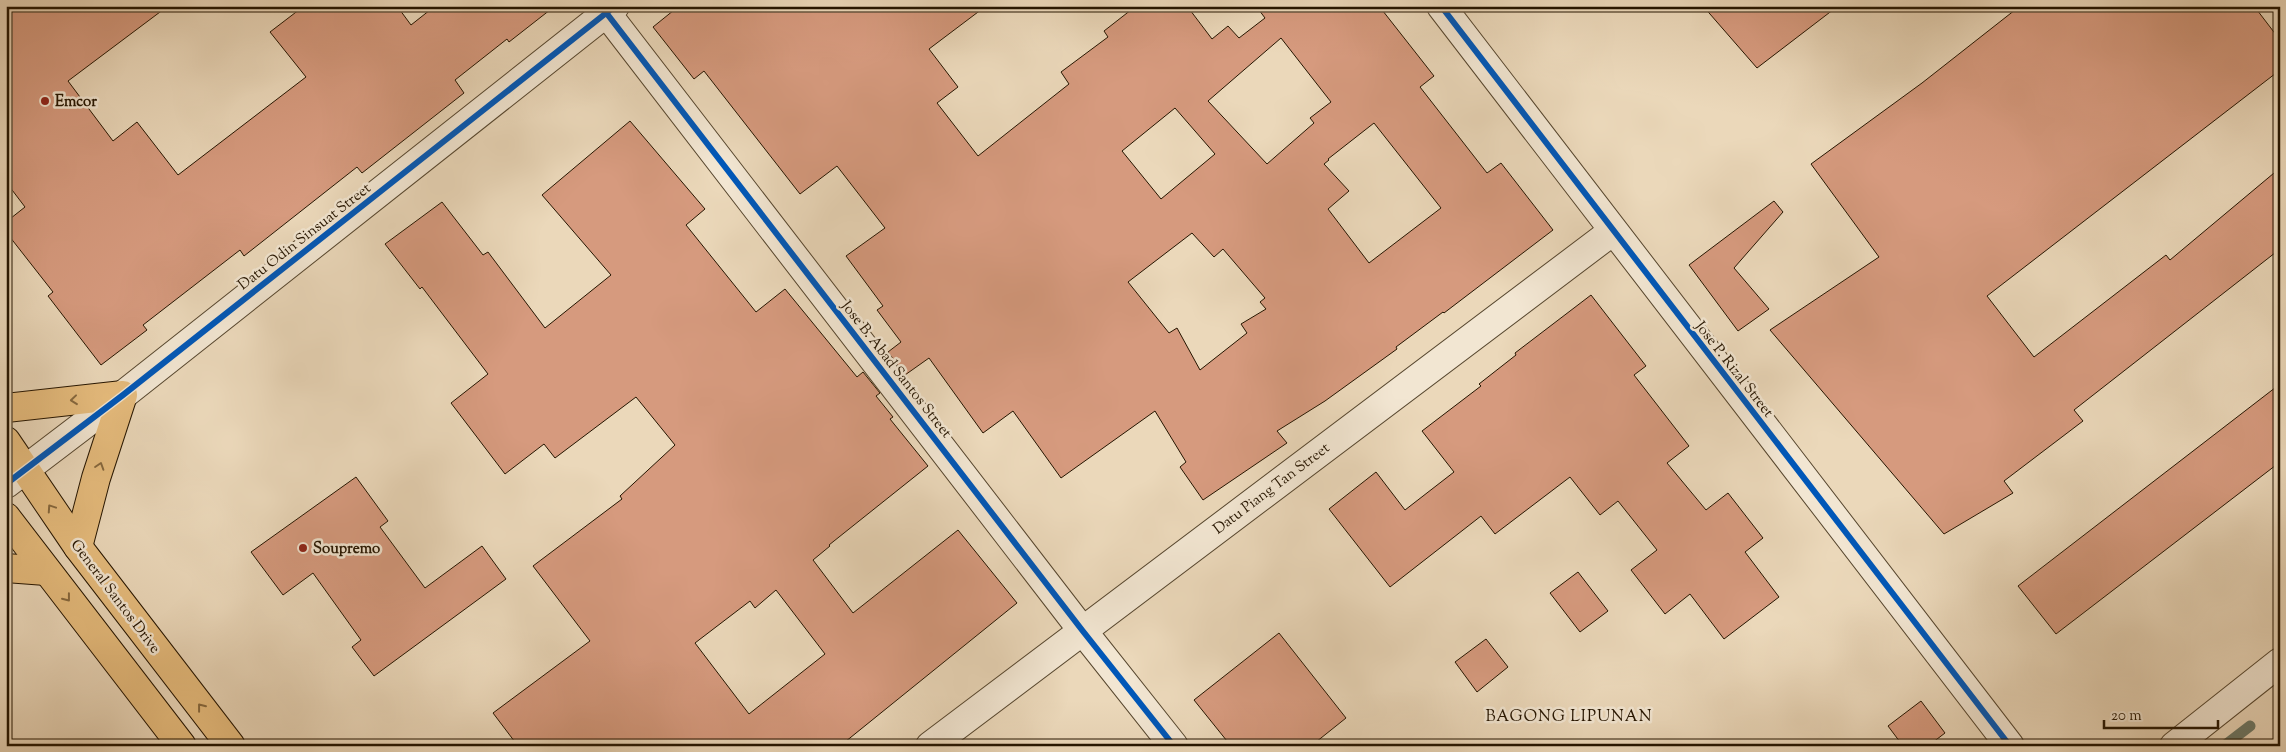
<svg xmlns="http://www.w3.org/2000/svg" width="2286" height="752" viewBox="0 0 2286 752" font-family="'Sorts Mill Goudy',serif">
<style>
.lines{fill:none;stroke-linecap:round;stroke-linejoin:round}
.stream{stroke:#6b7867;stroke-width:11}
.building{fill:#d69a7e;stroke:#251500;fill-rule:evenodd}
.minor-casing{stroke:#56462e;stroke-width:30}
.tertiary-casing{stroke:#56462e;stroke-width:30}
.trunk-casing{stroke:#251500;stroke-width:30}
.minor{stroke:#f2e6d2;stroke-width:28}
.tertiary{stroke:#f2e6d2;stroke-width:28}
.trunk{stroke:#e6bc7d;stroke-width:28}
.cycleway-casing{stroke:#f2e6d2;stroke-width:9}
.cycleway{stroke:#0057b8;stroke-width:6}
.oneway{stroke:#86683e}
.poi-dot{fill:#8f2418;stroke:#f2e6d2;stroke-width:2}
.labels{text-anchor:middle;stroke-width:5;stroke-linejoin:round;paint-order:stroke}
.poi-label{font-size:15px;font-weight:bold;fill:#251500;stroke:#f2e6d2;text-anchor:start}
.street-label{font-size:15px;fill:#251500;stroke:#f2e6d2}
.neighbourhood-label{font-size:16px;letter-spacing:1px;fill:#251500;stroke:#f2e6d2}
</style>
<rect width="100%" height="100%" fill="#ebd8ba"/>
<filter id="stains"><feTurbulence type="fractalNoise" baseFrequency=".004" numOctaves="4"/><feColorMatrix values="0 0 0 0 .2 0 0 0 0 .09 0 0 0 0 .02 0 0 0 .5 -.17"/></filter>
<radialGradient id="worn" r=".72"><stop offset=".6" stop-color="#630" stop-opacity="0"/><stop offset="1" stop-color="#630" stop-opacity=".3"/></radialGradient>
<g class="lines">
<!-- stream -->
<path class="stream" d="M2224 746 2250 726"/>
</g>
<!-- building -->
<g class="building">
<path d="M6 6H168L68 81 113 141 137 122 178 175 306 77 270 32 304 6H397L411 25 435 6H555L509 42 507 39 455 80 464 93 362 173 357 167 244 256 240 250 143 325 147 330 101 365 48 296 53 292 6 232V222L25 207 6 182Z"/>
<path d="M679 6H986L929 49 958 87 937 103 978 156 1069 84 1061 72 1108 37 1104 31 1136 6H1187L1212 39 1228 26 1239 38 1265 18 1256 6H1379L1434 76 1420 87 1487 173 1501 163 1553 230 1444 313 1443 312 1396 347 1397 349 1325 401 1277 431 1287 443 1203 500 1180 467 1186 462 1155 411 1061 478 1013 411 983 433 929 358 905 375 888 352 901 342 877 310 883 306 846 256 885 228 837 166 800 194 704 71 694 79 653 27ZM1281 38 1331 102 1310 118 1314 123 1267 164 1208 101ZM1175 108 1215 154 1161 199 1122 151ZM1374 123 1441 208 1369 263 1328 209 1349 191 1324 164 1329 160 1328 159ZM1192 233 1214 257 1223 249 1265 298 1260 302 1266 309 1241 324 1247 333 1200 370 1177 328 1169 333 1128 282Z"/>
<path d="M1703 6H1838L1757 68Z"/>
<path d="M2020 6H2254L2280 40V70L1987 296 2034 357 2166 255 2170 260 2280 168V249L2074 410 2083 421 2004 481 2013 493 1944 534 1770 330 1879 257 1811 164 1922 83Z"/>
<path d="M630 121 705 209 686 225 756 312 785 289 857 377 863 372 880 393 876 396 893 417 890 419 928 466 829 545 830 546 813 560 853 613 958 530 1017 603 840 746H518L493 713 590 641 533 566 622 499 620 496 675 445 636 397 555 458 544 444 505 474 451 403 488 374 422 287 420 289 385 244 442 202 483 255 488 252 545 328 611 275 542 195ZM776 590 825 654 749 714 695 643 750 601 755 608Z"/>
<path d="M1774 201 1783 212 1734 268 1769 309 1738 331 1689 265Z"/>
<path d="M1591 295 1646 366 1634 375 1689 446 1667 463 1706 510 1728 493 1763 538 1745 552 1779 597 1724 639 1690 594 1665 614 1631 570 1657 550 1618 501 1600 515 1570 477 1495 534 1481 516 1390 587 1329 509 1376 472 1405 510 1454 472 1422 431 1481 386 1479 384 1516 355 1515 353Z"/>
<path d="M2280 384V462L2056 634 2018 586Z"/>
<path d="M356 477 388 521 380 527 425 588 482 546 506 579 374 676 352 647 361 640 313 573 283 595 251 552Z"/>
<path d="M1578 572 1608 611 1580 632 1550 593Z"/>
<path d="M1279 633 1346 718 1311 746H1231L1194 700Z"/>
<path d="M1486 639 1508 667 1477 692 1455 662Z"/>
<path d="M1921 701 1945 733 1928 746H1903L1888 726Z"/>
</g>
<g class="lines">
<!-- minor casing -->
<g class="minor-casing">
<path id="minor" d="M930 746 1613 231"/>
</g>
<!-- tertiary casing -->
<g class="tertiary-casing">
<g id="tertiary">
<path d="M601 6 1082 630 1174 746"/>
<path d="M1441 6 2010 746"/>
<path d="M6 484 123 395 615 6"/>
<path d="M2174 746 2280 662"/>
</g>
</g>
<!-- trunk casing -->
<g class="trunk-casing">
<g id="trunk">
<path d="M6 408 123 395 96 478 78 547"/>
<path d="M6 441 78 547 231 746"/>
<path d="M6 517 182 746"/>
<path d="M6 568 46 571"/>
</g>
</g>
<!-- minor -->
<use href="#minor" class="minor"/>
<!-- tertiary -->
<use href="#tertiary" class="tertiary"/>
<!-- trunk -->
<use href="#trunk" class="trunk"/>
<!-- cycleway casing -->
<g class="cycleway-casing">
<g id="cycleway">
<path d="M601 6 1082 630 1174 746"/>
<path d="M1441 6 2010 746"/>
<path d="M6 484 123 395 615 6"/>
</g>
</g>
<!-- cycleway -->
<use href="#cycleway" class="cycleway"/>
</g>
<!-- one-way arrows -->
<defs><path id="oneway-chevron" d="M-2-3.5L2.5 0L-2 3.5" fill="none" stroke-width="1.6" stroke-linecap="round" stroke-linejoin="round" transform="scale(1.25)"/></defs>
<g class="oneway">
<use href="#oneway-chevron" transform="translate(74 400) rotate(174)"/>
<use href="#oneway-chevron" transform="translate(100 466) rotate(-72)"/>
<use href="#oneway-chevron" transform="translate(51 508) rotate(-124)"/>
<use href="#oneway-chevron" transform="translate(67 598) rotate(52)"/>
<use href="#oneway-chevron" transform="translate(201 707) rotate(-128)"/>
</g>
<!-- markers -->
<g class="poi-dot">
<circle cx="45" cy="101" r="5"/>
<circle cx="303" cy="548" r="5"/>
</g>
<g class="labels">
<!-- poi labels -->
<g class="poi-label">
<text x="55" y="106">Emcor</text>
<text x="313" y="553">Soupremo</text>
</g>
<!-- street labels -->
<g class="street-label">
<text transform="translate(304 236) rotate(-38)" y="5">Datu Odin Sinsuat Street</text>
<text transform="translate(897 369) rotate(52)" y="5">Jose B. Abad Santos Street</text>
<text transform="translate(1735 369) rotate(52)" y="5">Jose P. Rizal Street</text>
<text transform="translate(1271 488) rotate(-37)" y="5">Datu Piang Tan Street</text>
<text transform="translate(116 596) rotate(53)" y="5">General Santos Drive</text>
</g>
<!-- neighbourhood labels -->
<g class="neighbourhood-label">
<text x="1569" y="721">BAGONG LIPUNAN</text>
</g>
</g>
<!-- margin -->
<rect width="2286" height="752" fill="none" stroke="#ebd8ba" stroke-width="25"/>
<rect x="8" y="8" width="2271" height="737" fill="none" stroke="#251500" stroke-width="2.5"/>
<rect x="12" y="12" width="2261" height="727" fill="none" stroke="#251500"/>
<!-- scale -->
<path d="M2104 720v8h114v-8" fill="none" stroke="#251500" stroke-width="2.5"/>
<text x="2111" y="720" font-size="15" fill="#251500" stroke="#f2e6d2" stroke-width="4" paint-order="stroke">20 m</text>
<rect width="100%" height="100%" filter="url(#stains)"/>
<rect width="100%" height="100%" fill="url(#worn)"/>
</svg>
